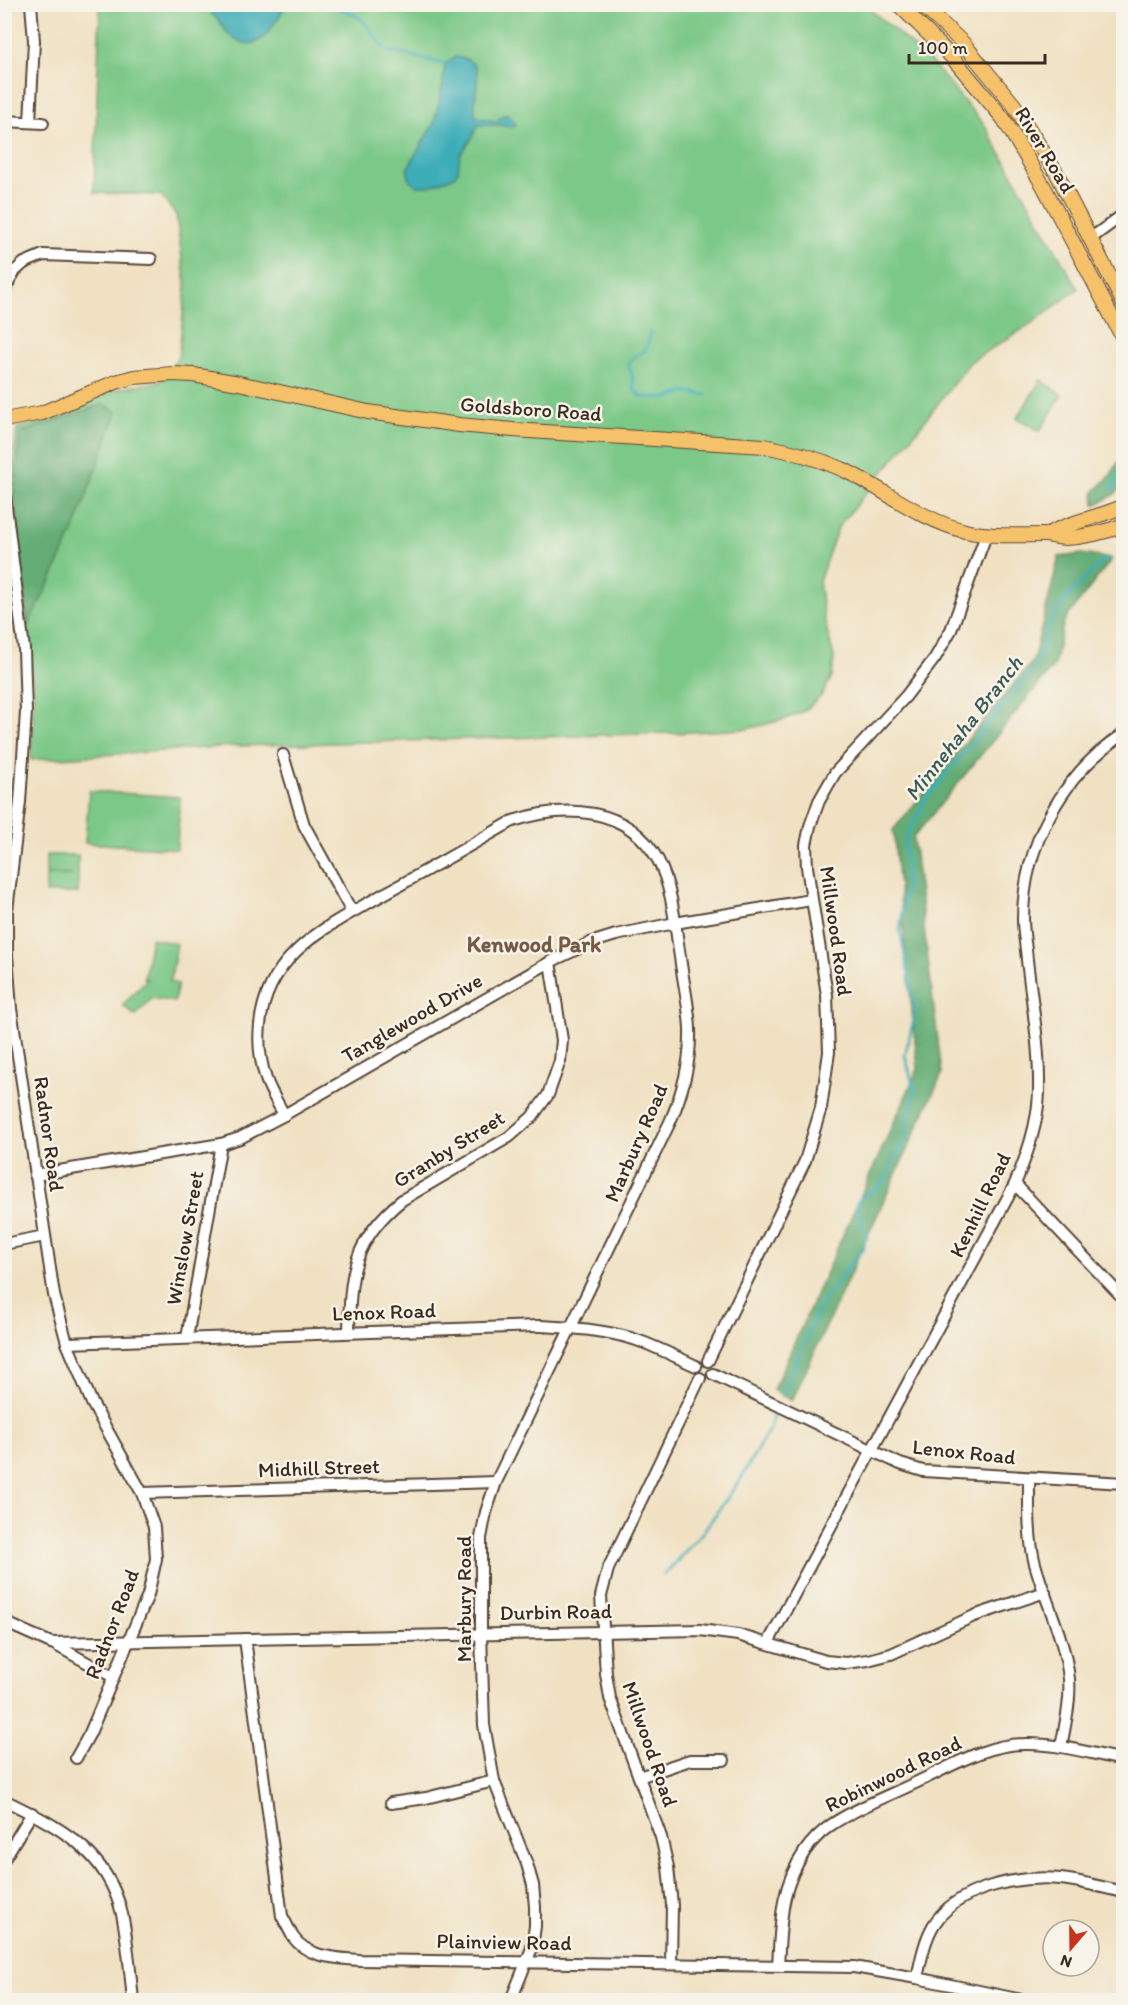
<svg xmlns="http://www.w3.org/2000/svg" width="1128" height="2005" viewBox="0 0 1128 2005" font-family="Itim,sans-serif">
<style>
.green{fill:#7bc887;stroke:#5b7952;stroke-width:1.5}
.forest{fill:#64ac74;stroke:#506b49;stroke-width:1.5}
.water{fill:#3cadb8;stroke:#3c6c6b;stroke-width:1.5}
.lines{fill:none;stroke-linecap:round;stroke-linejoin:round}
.stream{stroke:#3cadb8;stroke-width:3}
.minor-casing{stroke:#564537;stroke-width:14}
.major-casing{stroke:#564537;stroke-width:16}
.minor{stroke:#fff;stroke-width:10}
.major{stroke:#f5c16b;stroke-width:14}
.labels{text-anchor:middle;stroke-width:5;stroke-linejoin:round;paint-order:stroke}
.street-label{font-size:21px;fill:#3b2a1e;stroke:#f7f3e8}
.water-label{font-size:22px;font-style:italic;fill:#3b5854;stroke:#f7f3e8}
.neighbourhood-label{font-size:22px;font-weight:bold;fill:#765a46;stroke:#f7f3e8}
</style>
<rect width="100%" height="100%" fill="#f7f3e8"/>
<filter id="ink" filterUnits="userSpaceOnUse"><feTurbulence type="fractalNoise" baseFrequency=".0167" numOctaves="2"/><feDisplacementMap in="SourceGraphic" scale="12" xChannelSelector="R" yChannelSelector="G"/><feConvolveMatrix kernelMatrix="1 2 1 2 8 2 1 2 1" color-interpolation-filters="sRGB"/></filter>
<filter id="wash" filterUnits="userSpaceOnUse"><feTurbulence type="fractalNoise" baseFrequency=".008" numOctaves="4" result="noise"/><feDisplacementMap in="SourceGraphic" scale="24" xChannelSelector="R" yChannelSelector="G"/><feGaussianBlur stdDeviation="1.35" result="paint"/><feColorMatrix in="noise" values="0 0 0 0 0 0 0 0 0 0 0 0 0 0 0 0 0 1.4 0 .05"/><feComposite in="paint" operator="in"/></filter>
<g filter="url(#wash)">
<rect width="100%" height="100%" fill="#f0e1c3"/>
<!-- green -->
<g class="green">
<path d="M100 5H865L931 62 985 126 1078 289 1025 328 971 361 915 433 838 527 819 581 824 618 834 657 832 677 821 696 804 711 786 719 747 729 674 733 235 746 31 760 34 694 11 477 17 428 41 421 121 388 161 381 177 359 179 353 186 286 176 215 161 195 94 193Z"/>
<path d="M1041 380 1062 395 1040 431 1017 418Z"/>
<path d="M89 791 180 797 177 849 85 843Z"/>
<path d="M46 855H78V893H46V875H72L46 874Z"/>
<path d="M151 938 177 944 170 982 178 984 174 1002 152 998 135 1016 123 1005 147 979 144 978Z"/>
</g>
<!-- forest -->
<g class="forest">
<path d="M103 404 117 412 75 527 51 580 28 625 14 496 20 433Z"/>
<path d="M1123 455V487L1112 496 1095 505 1094 492 1110 476Z"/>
<path d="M1082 554 1112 559 1064 621 1054 666 913 838 942 1074 792 1401 773 1390 918 1069 893 830 1033 661 1059 557Z"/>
</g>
<!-- water -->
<g class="water">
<path d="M217 5V4L286 5C272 27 257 62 227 32 221 26 221 19 212 15V10Z"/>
<path d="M455 57C495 60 468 96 476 117L496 121 504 115 507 114 516 124 512 127 503 125H478L470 141 460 155 458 171 453 177 429 186H417L410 180 407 169 434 123 443 84 445 64Z"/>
</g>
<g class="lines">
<!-- stream -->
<g class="stream">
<path d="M326 4C337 9 354 12 362 20 373 31 378 45 391 53L395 52 445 64"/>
<path d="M650 332C648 360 637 347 628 365L632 374 635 391 642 397 667 398 685 392 706 395"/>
<path d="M1112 489 1124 465"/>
<path d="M782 1396 820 1305 863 1248 866 1237 857 1203C866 1192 867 1196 877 1189 886 1183 890 1169 894 1159L896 1158 901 1145H903L915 1092 905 1055 916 1011 900 930 906 885 905 842 913 822 919 814 923 803 1036 664 1048 626 1054 618 1057 611 1070 594 1101 562 1108 558"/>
<path d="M664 1575 703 1532 740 1480 771 1426 773 1415"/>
</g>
</g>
</g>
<g filter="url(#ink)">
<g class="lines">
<!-- minor casing -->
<g class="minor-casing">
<g id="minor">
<path d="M4 121 43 123"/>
<path d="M30 122 34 41 31 4"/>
<path d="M1090 239 1124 214"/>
<path d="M4 294 7 285 15 271 24 263 43 255 151 259"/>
<path d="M4 479 6 506 24 649 26 712 20 802 7 910V955L11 1009 54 1295 67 1343 92 1403 142 1493 154 1527 156 1559 148 1595 90 1733 76 1758"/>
<path d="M283 755 304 825 352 912"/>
<path d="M284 1115C278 1103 270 1091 266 1079 260 1061 258 1043 260 1025 267 953 327 927 382 895 426 871 469 846 513 821 565 804 628 806 658 860 673 889 675 926 680 957 683 981 689 1005 690 1029 691 1061 683 1092 670 1122L496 1482 486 1512 481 1538V1633L484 1725 494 1781 527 1864 533 1885 535 1907V1926L532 1948 511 2000"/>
<path d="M35 1175 221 1144 240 1138 284 1115 550 962 590 943 616 935 675 923 811 900"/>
<path d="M1015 1184 1124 1299"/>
<path d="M4 1244 45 1236"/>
<path d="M349 1332C350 1273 353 1240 402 1200L509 1137 532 1117 548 1095 560 1061 562 1040 550 962"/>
<path d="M187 1338 221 1144"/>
<path d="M67 1343 539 1326C574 1328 612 1330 645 1343 662 1350 679 1358 696 1366"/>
<path d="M708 1361 805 1161 821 1108 829 1052 827 995 807 867 806 845 810 826 819 801 835 773 906 696 935 658 951 630 986 535"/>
<path d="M713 1374 900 1464 923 1471 1124 1483"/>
<path d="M1029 1478C1029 1505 1028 1533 1034 1560 1044 1599 1065 1638 1069 1679 1071 1701 1065 1725 1061 1747"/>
<path d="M142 1493 496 1482"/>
<path d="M4 1622 51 1643 700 1630 738 1635 826 1661 846 1663 868 1660 891 1654 974 1616 1045 1592"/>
<path d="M245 1639 282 1916C286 1923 289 1930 293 1937 308 1958 336 1958 359 1960L854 1967 917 1978 1022 2000"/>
<path d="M52 1643 113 1677"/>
<path d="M768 1643 1015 1184C1027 1155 1038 1124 1039 1092 1040 1048 1032 1003 1027 960 1026 946 1023 932 1023 919 1023 846 1063 773 1124 734"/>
<path d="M639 1777 690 1760H724"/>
<path d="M4 1800C58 1826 107 1850 122 1914 128 1942 130 1972 133 2000"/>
<path d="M391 1803 426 1798 494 1781"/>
<path d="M4 1859 32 1813"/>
<path d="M671 1964 672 1905 668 1867 661 1837 610 1698 606 1674 601 1596 608 1569 700 1378"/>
<path d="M778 1965C781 1922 780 1888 805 1851 812 1841 821 1832 831 1825 856 1808 886 1797 913 1784 948 1768 985 1744 1024 1744 1058 1743 1091 1754 1124 1760"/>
<path d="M917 1978C921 1960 924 1942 933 1926 956 1887 1020 1875 1061 1879 1082 1881 1103 1888 1124 1892"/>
</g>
</g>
<!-- major casing -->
<g class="major-casing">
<g id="major">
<path d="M898 4 951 56 1003 118 1044 187 1124 340"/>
<path d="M921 4 963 43 1014 105 1057 174 1124 304"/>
<path d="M4 420 42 413 116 382 134 377 173 374 193 375 239 383 368 412 459 425 513 430 764 446C791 451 817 458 842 469 884 489 919 519 965 531 991 537 1017 535 1043 535 1050 535 1058 538 1065 538 1084 537 1106 532 1124 525"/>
<path d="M1047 535C1070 521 1098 518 1124 506"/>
</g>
</g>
<!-- minor -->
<use href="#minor" class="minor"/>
<!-- major -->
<use href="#major" class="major"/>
</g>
</g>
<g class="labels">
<!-- street labels -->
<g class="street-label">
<text transform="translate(1045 150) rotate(59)" y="7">River Road</text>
<text transform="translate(531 409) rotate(4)" y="7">Goldsboro Road</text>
<text transform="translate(836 931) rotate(82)" y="7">Millwood Road</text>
<text transform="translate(412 1018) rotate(-30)" y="7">Tanglewood Drive</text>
<text transform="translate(49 1134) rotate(82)" y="7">Radnor Road</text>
<text transform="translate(636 1143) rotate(-66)" y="7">Marbury Road</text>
<text transform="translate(449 1149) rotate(-32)" y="7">Granby Street</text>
<text transform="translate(980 1205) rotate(-64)" y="7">Kenhill Road</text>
<text transform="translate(185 1238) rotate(-80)" y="7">Winslow Street</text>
<text transform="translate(384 1312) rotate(-2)" y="7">Lenox Road</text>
<text transform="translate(964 1452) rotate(6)" y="7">Lenox Road</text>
<text transform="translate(319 1468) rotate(-2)" y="7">Midhill Street</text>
<text transform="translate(464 1599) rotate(-90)" y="7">Marbury Road</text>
<text transform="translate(556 1612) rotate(-1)" y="7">Durbin Road</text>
<text transform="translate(112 1624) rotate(-69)" y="7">Radnor Road</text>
<text transform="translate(650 1744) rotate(71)" y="7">Millwood Road</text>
<text transform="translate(893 1774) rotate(-26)" y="7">Robinwood Road</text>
<text transform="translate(504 1942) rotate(1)" y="7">Plainview Road</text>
</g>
<!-- water labels -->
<g class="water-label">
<text transform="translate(963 728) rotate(-52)" y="8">Minnehaha Branch</text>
</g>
<!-- neighbourhood labels -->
<g class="neighbourhood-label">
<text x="534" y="952">Kenwood Park</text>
</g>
</g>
<!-- margin -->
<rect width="1128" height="2005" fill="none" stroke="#f7f3e8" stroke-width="24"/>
<!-- north arrow -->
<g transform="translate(1071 1948) rotate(200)"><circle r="28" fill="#f7f3e8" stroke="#aca397" stroke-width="1.5"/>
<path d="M0-4.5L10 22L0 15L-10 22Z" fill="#c8321e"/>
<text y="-9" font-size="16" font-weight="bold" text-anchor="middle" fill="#3b2a1e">N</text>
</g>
<!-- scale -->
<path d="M909 54v9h136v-9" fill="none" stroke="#3b2a1e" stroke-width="3"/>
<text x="918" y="54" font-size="18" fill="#3b2a1e" stroke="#f7f3e8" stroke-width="4.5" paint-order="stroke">100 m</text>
</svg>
